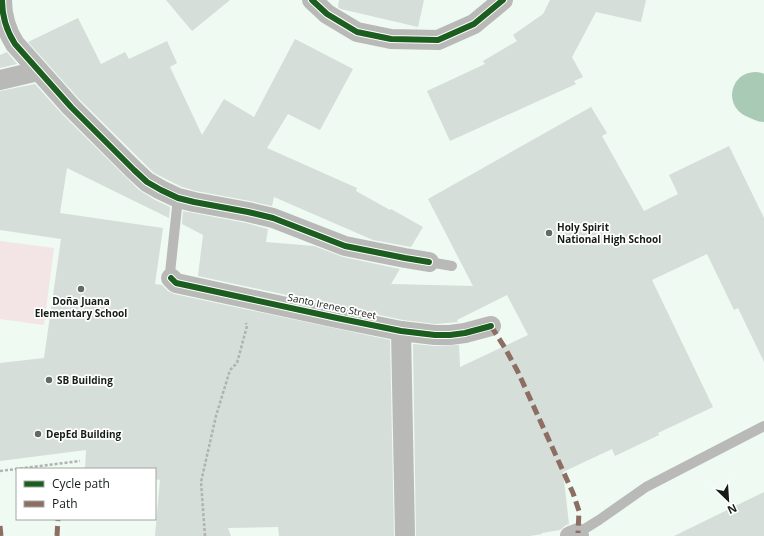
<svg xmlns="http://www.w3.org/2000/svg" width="764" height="536" viewBox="0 0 764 536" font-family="'Open Sans',sans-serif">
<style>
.green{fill:#f3e4e6}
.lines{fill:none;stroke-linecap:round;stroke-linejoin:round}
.river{stroke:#a9cab4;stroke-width:46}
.building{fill:#d5ded8}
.path{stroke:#b1b3b0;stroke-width:2.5;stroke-dasharray:3 2;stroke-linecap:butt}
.lane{stroke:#b9b9b7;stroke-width:10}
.street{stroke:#b9b9b7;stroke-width:20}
.quiet{stroke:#8d6e63;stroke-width:5;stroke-dasharray:10 5;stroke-linecap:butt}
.cycleway-casing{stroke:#fff;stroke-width:8}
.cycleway{stroke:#1b5e20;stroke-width:6}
.poi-dot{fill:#626a64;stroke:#fff;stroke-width:1.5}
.labels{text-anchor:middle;stroke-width:3.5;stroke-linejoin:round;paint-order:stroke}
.poi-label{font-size:10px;font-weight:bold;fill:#161d18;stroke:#fff;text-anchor:start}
.street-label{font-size:10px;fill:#161d18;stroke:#fff}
</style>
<rect width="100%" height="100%" fill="#eefaf2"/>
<!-- green -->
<path class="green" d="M0 241 54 248 44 325 0 319Z"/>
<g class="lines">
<!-- river -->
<path class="river" d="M755 95 764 99"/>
</g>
<!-- building -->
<g class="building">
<path d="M166 0H230L192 31Z"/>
<path d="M339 0H424L418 27 341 9 338 7Z"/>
<path d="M550 0H646L641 22 596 12 572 57 583 77 574 81 576 84 450 141 427 91 485 64 483 61 517 41 513 35 543 14Z"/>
<path d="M78 18 101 64 125 52 129 59 167 41 177 63 170 67 202 135 224 99 254 117 295 39 353 69 320 130 288 114 267 148 357 188 356 191 390 210 391 209 423 227 411 247 373 240 274 197 272 206 250 201 196 191 182 187 154 173 79 99 28 42Z"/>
<path d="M7 52 17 64 0 68V55Z"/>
<path d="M35 84 63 115 139 190 155 200 170 207 169 218 67 168 60 213 163 228 155 284 162 285 168 291 174 294 390 340 394 536H279L278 527 228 528 231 536H155L160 480 155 479V469H85L86 450 0 461V363L44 358 61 239 0 230V91Z"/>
<path d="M591 107 607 133 602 136 644 211 678 194 669 175 729 146 764 218V362L738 308 734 310 707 254 652 280 713 407 658 433 659 435 615 456 612 449 563 472 569 524 566 525 560 530 542 533V534L530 536H416L413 344 435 346 459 345 460 367 528 335 507 295 457 320 458 322 436 324 403 320 198 276 203 235 182 224 183 211 246 223 268 229 266 242 314 246 343 257 400 269 391 284 473 286 428 199Z"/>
<path d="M764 492V536H674Z"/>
</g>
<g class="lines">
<!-- path -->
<g class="path">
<path d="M0 471 80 461"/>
<path d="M205 536 201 482 216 416 230 370 237 363 247 326 246 323"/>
</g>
<!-- lane -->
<g class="lane">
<path d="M429 262 452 266"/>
<path d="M171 278 170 273 178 198"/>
<path d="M578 533 599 520 646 487 764 426"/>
</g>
<!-- street -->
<g class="street">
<path d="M2 0C2 17 6 30 15 44L71 107 134 170 147 182 161 190 178 198 194 202 248 212 273 218 345 246 405 258 429 262"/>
<path d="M312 0 327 14 357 32 391 39 438 40 474 24 503 0"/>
<path d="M0 80 38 71"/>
<path d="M171 278 176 283 337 318 401 331 435 335H450L465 333 491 326"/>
<path d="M401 331 405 536"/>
<path d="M570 536 578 533 579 536"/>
</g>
<!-- quiet -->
<g class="quiet">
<path d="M491 326 505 348 518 372 573 493 579 511 578 533"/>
<path d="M0 526 1 536"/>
<path d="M57 536 58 519"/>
</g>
<!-- cycleway casing -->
<g class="cycleway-casing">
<g id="cycleway">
<path d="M2 0C2 17 6 30 15 44L71 107 134 170 147 182 161 190 178 198 194 202 248 212 273 218 345 246 405 258 429 262"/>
<path d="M312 0 327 14 357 32 391 39 438 40 474 24 503 0"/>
<path d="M171 278 176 283 337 318 401 331 435 335H450L465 333 491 326"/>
</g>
</g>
<!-- cycleway -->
<use href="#cycleway" class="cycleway"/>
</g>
<!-- markers -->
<g class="poi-dot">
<circle cx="549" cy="233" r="4"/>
<circle cx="81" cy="289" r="4"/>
<circle cx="49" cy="380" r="4"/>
<circle cx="38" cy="434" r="4"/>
</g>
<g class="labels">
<!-- poi labels -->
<g class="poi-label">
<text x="557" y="231">Holy Spirit<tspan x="557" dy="12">National High School</tspan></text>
<text x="81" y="305" text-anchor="middle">Doña Juana<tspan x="81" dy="12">Elementary School</tspan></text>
<text x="57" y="384">SB Building</text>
<text x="46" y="438">DepEd Building</text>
</g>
<!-- street labels -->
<g class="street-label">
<text transform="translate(332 306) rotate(12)" y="4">Santo Ireneo Street</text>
</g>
</g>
<!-- legend -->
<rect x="16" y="468" width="140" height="52" fill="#ffffff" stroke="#a2a5a3"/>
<rect x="24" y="481" width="20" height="6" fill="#1b5e20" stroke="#a2a5a3"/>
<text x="52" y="488" font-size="12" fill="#161d18">Cycle path</text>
<rect x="24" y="501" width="20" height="6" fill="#8d6e63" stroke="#a2a5a3"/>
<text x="52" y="508" font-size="12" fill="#161d18">Path</text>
<!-- north arrow -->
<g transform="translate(728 500) rotate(155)" stroke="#ffffff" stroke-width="3" paint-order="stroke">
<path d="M0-3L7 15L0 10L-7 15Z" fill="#161d18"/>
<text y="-6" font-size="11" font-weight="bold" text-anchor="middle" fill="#161d18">N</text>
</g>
</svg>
